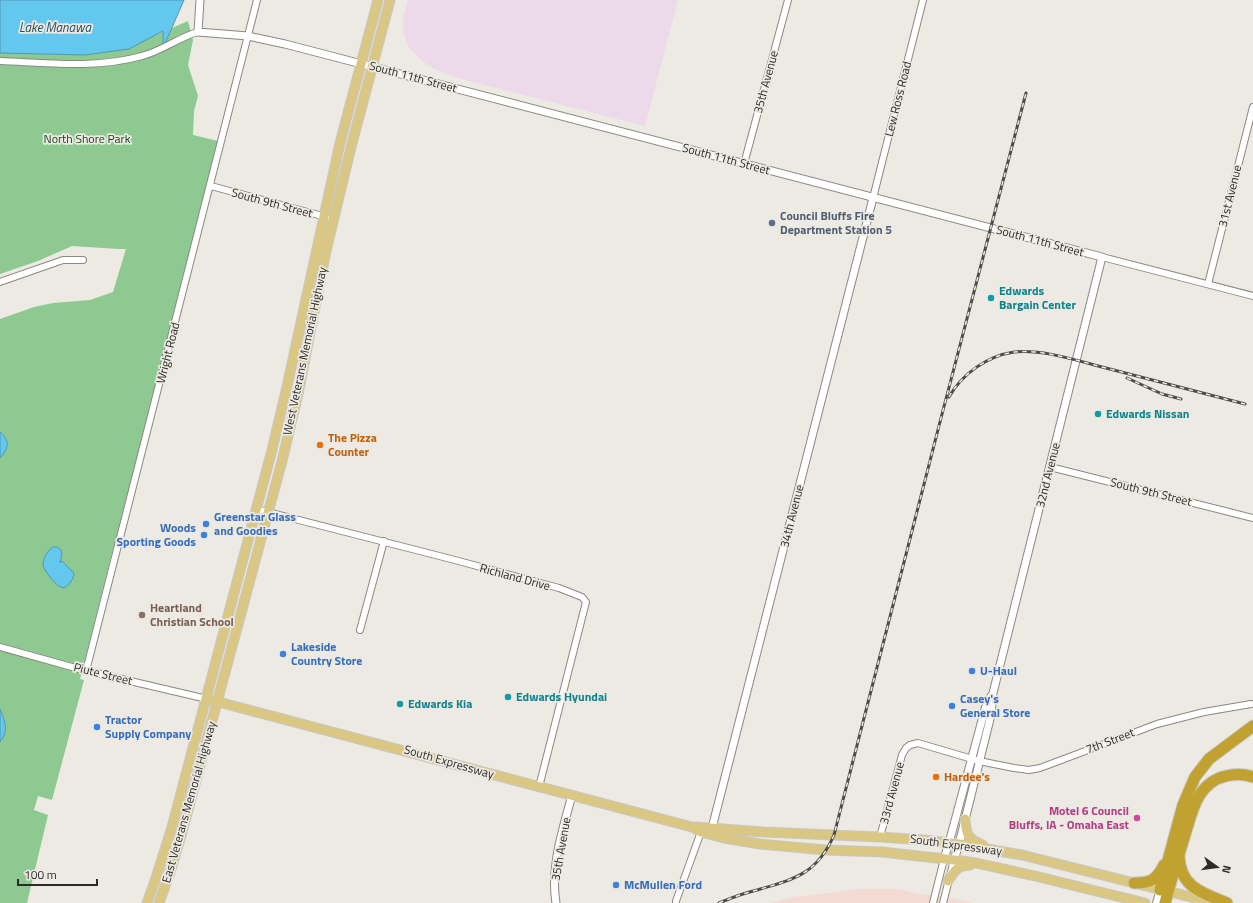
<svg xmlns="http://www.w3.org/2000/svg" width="1253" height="903" viewBox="0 0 1253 903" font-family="'Titillium Web',sans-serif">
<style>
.commercial{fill:#f3dad2}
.industrial{fill:#ecd9e9}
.green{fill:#8fc992}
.water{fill:#63c7ee;stroke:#5298b3}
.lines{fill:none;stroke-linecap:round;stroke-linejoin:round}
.minor-casing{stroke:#8a8881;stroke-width:8}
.tertiary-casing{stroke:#8a8881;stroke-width:9}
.primary-casing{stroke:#c8c8c7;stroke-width:11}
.motorway-casing{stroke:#c8c8c7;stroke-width:13}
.minor{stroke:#fff;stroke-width:6}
.tertiary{stroke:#fff;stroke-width:7}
.primary{stroke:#dac783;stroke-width:9}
.motorway{stroke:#c1a230;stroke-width:11}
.rail-casing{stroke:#4d4c49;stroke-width:3}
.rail{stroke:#eceae2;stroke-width:1.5;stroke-dasharray:4.5;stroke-linecap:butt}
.service-dot{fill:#5c6f8a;stroke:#eceae2;stroke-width:1.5}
.culture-dot{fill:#0f9aa8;stroke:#eceae2;stroke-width:1.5}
.food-dot{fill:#e8710a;stroke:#eceae2;stroke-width:1.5}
.shop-dot{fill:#3f7fe0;stroke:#eceae2;stroke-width:1.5}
.education-dot{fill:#8d6e63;stroke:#eceae2;stroke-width:1.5}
.hotel-dot{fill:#d1479c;stroke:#eceae2;stroke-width:1.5}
.labels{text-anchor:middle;stroke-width:3.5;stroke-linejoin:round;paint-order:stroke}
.street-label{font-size:12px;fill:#2b2b28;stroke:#eceae2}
.park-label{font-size:12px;fill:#113f18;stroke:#eceae2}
.service-label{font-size:12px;font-weight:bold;fill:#4e5e75;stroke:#eceae2;text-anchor:start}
.culture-label{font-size:12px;font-weight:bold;fill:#0d838f;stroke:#eceae2;text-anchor:start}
.food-label{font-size:12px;font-weight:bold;fill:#c56008;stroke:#eceae2;text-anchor:start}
.shop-label{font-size:12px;font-weight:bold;fill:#366cbe;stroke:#eceae2;text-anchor:start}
.education-label{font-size:12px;font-weight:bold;fill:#785e54;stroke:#eceae2;text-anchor:start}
.hotel-label{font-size:12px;font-weight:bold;fill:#b23c85;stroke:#eceae2;text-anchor:end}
.water-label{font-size:13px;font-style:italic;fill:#265162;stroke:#eceae2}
</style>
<rect width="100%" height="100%" fill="#eceae2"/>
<!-- commercial -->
<path class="commercial" d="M859 889H893L907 891 919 894 944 896 972 903H769L789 898Z"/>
<!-- industrial -->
<path class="industrial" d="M408 0H678L645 126 457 78 432 68 419 58 408 46 403 31V18Z"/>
<!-- green -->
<path class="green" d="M188 21 193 40 188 65 198 96 194 111 193 135 218 141 125 507 111 557 80 679 84 680 52 800 38 796 34 810 48 815 27 903H0V319L34 307 53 303 90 300 113 292 126 249H118L72 246 38 261 0 274V53L158 34Z"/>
<!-- water -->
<g class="water">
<path d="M0 0H184L163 48V31L129 49 85 55 0 53Z"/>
<path d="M0 432C11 441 8 449 0 458Z"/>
<path d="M53 547H57L61 550 62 553 60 563 62 561 74 573C74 579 69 585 64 588 56 587 47 574 43 566 43 559 46 552 53 547Z"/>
<path d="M0 709C5 721 9 731 0 742Z"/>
</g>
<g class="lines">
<!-- minor casing -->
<g class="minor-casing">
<g id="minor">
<path d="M0 61C48 63 95 69 142 56 162 51 179 37 198 32"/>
<path d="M744 164 788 0"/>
<path d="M211 186 326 217"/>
<path d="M873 198 923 0"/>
<path d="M1102 257 1253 296"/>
<path d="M0 282 63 260H83"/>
<path d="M1208 284 1253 107"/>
<path d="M1050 467 1253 518"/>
<path d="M256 509 451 559 559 588 582 597 586 602 539 787"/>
<path d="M360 630 384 541"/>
<path d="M0 647 79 669 207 699"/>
<path d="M86 671 257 0"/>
<path d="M880 837 902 755 906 748 910 745 918 743 979 761 1014 768 1029 770 1040 768 1157 724 1204 712 1251 704"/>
<path d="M676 901 702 829"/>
<path d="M933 903 944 859"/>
<path d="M943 903 954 860"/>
<path d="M1156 903 1160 890"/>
</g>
</g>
<!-- tertiary casing -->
<g class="tertiary-casing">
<g id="tertiary">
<path d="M200 0 198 32 248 36 285 44 1102 257 993 693 991 715 959 844 954 860"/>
<path d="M711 832 873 198"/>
<path d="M944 859 949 843 985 709 988 700 992 695"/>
<path d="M556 903C550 867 563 829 572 795"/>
</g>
</g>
<!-- primary casing -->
<g class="primary-casing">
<g id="primary">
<path d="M207 699 692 827 701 832 724 838 760 844 826 850 882 852 954 860 976 863 1035 876 1145 903"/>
<path d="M965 819C966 835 968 839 983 845"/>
<path d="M696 827 763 832 880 837 924 840 959 844 1022 855 1215 903"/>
<path d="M948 881C954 871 958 865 970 865"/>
<path d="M147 903 156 878 172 827 272 450 286 391 340 143 378 0"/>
<path d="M159 903 171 869 181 836 282 461 298 394 326 251 351 147 390 0"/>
</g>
</g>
<!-- motorway casing -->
<g class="motorway-casing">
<g id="motorway">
<path d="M1179 856C1180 887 1202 893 1227 903"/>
<path d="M1134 883C1150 883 1156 881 1164 865"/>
<path d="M1160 890 1183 805 1195 777 1209 759 1253 726"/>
<path d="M1165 903C1171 881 1177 860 1184 838 1192 813 1196 783 1226 776 1234 774 1245 774 1253 777"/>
</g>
</g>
<!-- minor -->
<use href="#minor" class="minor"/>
<!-- tertiary -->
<use href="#tertiary" class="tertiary"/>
<!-- primary -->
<use href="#primary" class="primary"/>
<!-- motorway -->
<use href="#motorway" class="motorway"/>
<!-- rail casing -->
<g class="rail-casing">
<g id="rail">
<path d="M1127 378 1162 394 1181 399"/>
<path d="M949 397C962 374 987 356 1014 352 1044 349 1078 361 1106 368 1152 380 1198 392 1245 404"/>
<path d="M719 903C731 898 744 893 757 890 795 879 817 874 834 835L941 418 1026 93"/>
</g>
</g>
<!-- rail -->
<use href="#rail" class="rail"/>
</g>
<!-- markers -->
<circle class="service-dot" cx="772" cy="223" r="4"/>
<g class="culture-dot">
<circle cx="991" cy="298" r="4"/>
<circle cx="1098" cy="414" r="4"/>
<circle cx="508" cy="697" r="4"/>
<circle cx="400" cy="704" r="4"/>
</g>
<g class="food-dot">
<circle cx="320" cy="445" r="4"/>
<circle cx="936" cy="777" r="4"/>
</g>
<g class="shop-dot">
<circle cx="206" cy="524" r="4"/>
<circle cx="204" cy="535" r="4"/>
<circle cx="283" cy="654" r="4"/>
<circle cx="972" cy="671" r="4"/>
<circle cx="952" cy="706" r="4"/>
<circle cx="97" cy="727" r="4"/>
<circle cx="616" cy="885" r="4"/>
</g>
<circle class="education-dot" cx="142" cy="615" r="4"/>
<circle class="hotel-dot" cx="1137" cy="818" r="4"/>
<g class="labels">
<!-- street labels -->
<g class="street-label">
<text transform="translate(413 77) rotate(15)" y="4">South 11th Street</text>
<text transform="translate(766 82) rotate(-75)" y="4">35th Avenue</text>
<text transform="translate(898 99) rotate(-76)" y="4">Lew Ross Road</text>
<text transform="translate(726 159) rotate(15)" y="4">South 11th Street</text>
<text transform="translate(1230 196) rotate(-76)" y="4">31st Avenue</text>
<text transform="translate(272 203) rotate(15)" y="4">South 9th Street</text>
<text transform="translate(1040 241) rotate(15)" y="4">South 11th Street</text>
<text transform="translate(305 351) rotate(-78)" y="4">West Veterans Memorial Highway</text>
<text transform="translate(168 353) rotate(-76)" y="4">Wright Road</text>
<text transform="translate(1048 475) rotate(-76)" y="4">32nd Avenue</text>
<text transform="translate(1151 492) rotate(14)" y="4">South 9th Street</text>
<text transform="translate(792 516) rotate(-76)" y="4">34th Avenue</text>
<text transform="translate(515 577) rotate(15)" y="4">Richland Drive</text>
<text transform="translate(103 674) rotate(14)" y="4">Piute Street</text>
<text transform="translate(1110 741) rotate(-21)" y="4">7th Street</text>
<text transform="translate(449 762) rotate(16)" y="4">South Expressway</text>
<text transform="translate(892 793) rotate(-75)" y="4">33rd Avenue</text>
<text transform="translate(189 802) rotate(-74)" y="4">East Veterans Memorial Highway</text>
<text transform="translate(956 845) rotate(8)" y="4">South Expressway</text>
<text transform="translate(561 849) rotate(-80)" y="4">35th Avenue</text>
</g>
<!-- park labels -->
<g class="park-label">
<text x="87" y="143">North Shore Park</text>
</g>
<!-- service labels -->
<g class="service-label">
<text x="780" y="220">Council Bluffs Fire<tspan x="780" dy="14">Department Station 5</tspan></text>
</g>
<!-- culture labels -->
<g class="culture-label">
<text x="999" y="295">Edwards<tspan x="999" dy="14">Bargain Center</tspan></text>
<text x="1106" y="418">Edwards Nissan</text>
<text x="516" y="701">Edwards Hyundai</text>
<text x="408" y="708">Edwards Kia</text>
</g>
<!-- food labels -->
<g class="food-label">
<text x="328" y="442">The Pizza<tspan x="328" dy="14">Counter</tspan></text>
<text x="944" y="781">Hardee's</text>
</g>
<!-- shop labels -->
<g class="shop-label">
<text x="214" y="521">Greenstar Glass<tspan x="214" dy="14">and Goodies</tspan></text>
<text x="196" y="532" text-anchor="end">Woods<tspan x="196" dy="14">Sporting Goods</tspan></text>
<text x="291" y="651">Lakeside<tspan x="291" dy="14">Country Store</tspan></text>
<text x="980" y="675">U-Haul</text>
<text x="960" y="703">Casey's<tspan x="960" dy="14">General Store</tspan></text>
<text x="105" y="724">Tractor<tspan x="105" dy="14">Supply Company</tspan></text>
<text x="624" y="889">McMullen Ford</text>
</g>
<!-- education labels -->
<g class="education-label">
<text x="150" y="612">Heartland<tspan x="150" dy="14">Christian School</tspan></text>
</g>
<!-- hotel labels -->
<g class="hotel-label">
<text x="1129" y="815">Motel 6 Council<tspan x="1129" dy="14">Bluffs, IA - Omaha East</tspan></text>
</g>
<!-- water labels -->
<g class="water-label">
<text x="55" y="32">Lake Manawa</text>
</g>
</g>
<!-- north arrow -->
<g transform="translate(1217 867) rotate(104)" stroke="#eceae2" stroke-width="3" paint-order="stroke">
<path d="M0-3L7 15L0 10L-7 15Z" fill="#2b2b28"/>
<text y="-6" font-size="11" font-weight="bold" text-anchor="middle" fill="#2b2b28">N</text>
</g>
<!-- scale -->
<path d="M18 879v6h79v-6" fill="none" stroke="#2b2b28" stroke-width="2"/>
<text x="24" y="879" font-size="12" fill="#2b2b28" stroke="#eceae2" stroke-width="3" paint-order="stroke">100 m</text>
</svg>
